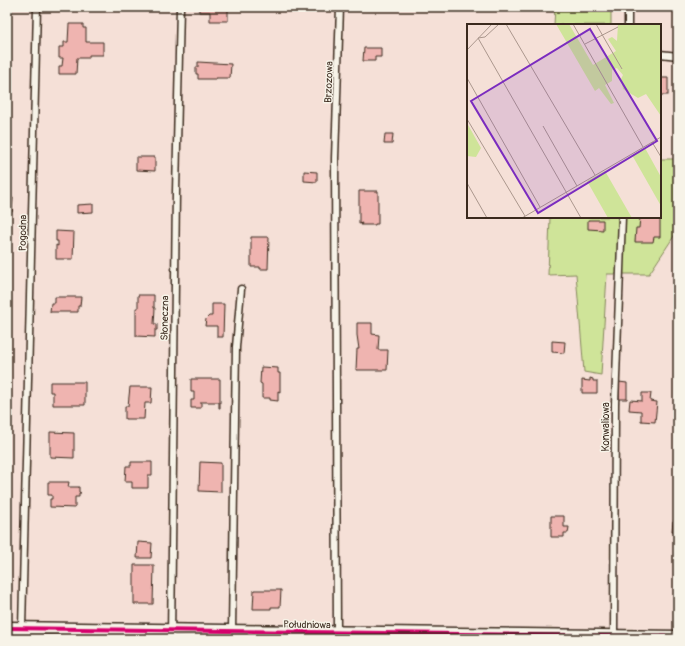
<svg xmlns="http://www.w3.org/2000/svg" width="685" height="646" viewBox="0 0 685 646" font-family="Pangolin,sans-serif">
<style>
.green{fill:#cfe499;stroke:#85875c}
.building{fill:#efb4b0;stroke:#3b2a1e}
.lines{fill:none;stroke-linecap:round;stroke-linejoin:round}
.service-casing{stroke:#3b2a1e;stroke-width:9}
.minor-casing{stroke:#3b2a1e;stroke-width:15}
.service{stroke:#f7f3e8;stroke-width:6}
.minor{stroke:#f7f3e8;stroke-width:12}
.cycleway-casing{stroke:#f7f3e8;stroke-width:6}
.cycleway{stroke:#d6006c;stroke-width:4}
.labels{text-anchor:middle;stroke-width:3;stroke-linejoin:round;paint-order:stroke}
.street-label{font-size:10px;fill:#3b2a1e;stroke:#f7f3e8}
.inset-road{fill:none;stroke:#ab978d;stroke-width:1}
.view{fill:#7b2cbf;fill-opacity:0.15;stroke:#7b2cbf;stroke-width:2}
.inset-edge{fill:none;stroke:#3b2a1e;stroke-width:2}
</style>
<rect width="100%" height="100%" fill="#f5e0d7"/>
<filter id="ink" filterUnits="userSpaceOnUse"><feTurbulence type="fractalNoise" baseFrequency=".025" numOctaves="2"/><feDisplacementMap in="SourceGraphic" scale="8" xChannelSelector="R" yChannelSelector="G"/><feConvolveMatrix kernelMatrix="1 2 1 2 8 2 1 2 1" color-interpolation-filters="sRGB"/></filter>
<g filter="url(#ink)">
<!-- green -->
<g class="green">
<path d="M555 7H611V25H554Z"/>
<path d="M660 159H678V230L649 274H607L601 375 584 372 576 274 548 275 550 217H660Z"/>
</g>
<!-- building -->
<g class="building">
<path d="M199 7H228V21H210V12H199Z"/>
<rect x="640" y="7" width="17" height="4"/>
<path d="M69 24H83V28H86V42H103V55H89V58H77L76 74H59V66H62L63 58H59V47H64V42H68Z"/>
<path d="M364 48H381V57H375V61H363Z"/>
<path d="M198 62 231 64 230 78H216V79H198V74H196V67H198Z"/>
<rect x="660" y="78" width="8" height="17"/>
<path d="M385 134H393L392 144H384Z"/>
<path d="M136 157H155V171L136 170Z"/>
<path d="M304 171 317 172V182L304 181Z"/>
<path d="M7 191H10V198H13L12 212H7Z"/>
<path d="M359 191H378V224H375V225H361L362 223 359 224Z"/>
<path d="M93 204V212L77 213V205Z"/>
<path d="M660 213V237H654L653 242H635L636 228H639L640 217H660Z"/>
<path d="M588 220H603V230L588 229Z"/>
<path d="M56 231 74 232 73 259H56V245L58 246V241H56Z"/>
<path d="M251 237H269L268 269H260V267H251Z"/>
<path d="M138 295H154V308H155L154 324H157V330H155V337L136 336V308H138Z"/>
<path d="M55 297H81L80 306H78V312H50L51 303H55Z"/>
<path d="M212 304H224L223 337H217V326H205L206 319 209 316H212Z"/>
<path d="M357 323H372V334L379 335 378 350H388L387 370H356L357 349H359L357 335Z"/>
<path d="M552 341 565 342 564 353 552 352Z"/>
<path d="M261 367 278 368V373H280V392L278 391V401L270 400V398H262V384L260 383Z"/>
<path d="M590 378 593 379V381H597V393H582V380L590 381Z"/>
<path d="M191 379H220V408H219V402H201V408H191V400H194V392H191Z"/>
<path d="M50 382H85V405H53V392H50Z"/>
<path d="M619 382 627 383V399H619Z"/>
<path d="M7 385H10L9 415 7 414Z"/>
<path d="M130 387H152L151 403H145L144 419H125V406H128Z"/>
<path d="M642 393H651L650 401 657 402 655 422 641 421V411L629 410 630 400 642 401Z"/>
<path d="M50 432 74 433V458L50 457Z"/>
<path d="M131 462H152V475H148V488H132V482H125L126 466H131Z"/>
<path d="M200 462 221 463V492L199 491Z"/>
<path d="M48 482H69L68 487H79V492L81 493H79V497H75V508L50 507V499H52V495H48Z"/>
<path d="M551 516H564V527H569L568 533H564V537H551Z"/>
<path d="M673 521H678V531H672Z"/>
<path d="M138 542 152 543 151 558H137Z"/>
<path d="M134 565H154L153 604H134Z"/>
<path d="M254 590H281L280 607H271V609H253Z"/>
</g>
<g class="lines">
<!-- service casing -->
<g class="service-casing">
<g id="service">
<path d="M628 25V7"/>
<path d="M660 54 678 56"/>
<path d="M22 628 37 7"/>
<path d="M232 631 236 347 241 289"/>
<path d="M337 633 335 158 340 7"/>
<path d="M614 636 615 404 622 217"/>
<path d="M171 639 176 192 180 7"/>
</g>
</g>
<!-- minor casing -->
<g class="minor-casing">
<path id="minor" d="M7 628 678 637"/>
</g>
<!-- service -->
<use href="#service" class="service"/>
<!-- minor -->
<use href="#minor" class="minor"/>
<!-- cycleway casing -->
<g class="cycleway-casing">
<path id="cycleway" d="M7 628 678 637"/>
</g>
<!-- cycleway -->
<use href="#cycleway" class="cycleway"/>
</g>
</g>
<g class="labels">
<!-- street labels -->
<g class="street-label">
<text transform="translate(328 82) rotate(-88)" y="4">Brzozowa</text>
<text transform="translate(22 233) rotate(-89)" y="4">Pogodna</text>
<text transform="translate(164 318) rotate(-89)" y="4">Słoneczna</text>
<text transform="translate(605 427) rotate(-90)" y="4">Konwaliowa</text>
<text transform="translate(307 624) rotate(1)" y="4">Południowa</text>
</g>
</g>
<!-- overview -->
<g transform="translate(467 24)">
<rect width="194" height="194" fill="#f5e0d7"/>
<path d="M89 0H102L126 41 149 27 141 15 145 13 150 17 151 0H194V92L179 70 171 74 156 65 154 55 156 51 150 44 145 46V57L138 61 147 79 144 80 132 64 128 67ZM0 99 14 124 9 133 0 132ZM178 124 194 153V182L165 131ZM138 147 165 194H141L120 157Z" fill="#cfe499"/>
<path class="inset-road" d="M32 0 18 13 11 14 114 194M39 0 128 151M106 0 176 123M129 0 155 45M118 20 151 3M0 26 25 0M0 54 73 183M0 95 58 192M76 102 110 162M185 118 194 133M0 159 20 194M55 194 194 113"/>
<path class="view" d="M123 5 190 117 71 189 4 77Z"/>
<rect width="194" height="194" class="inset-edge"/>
</g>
<!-- margin -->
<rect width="685" height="646" fill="none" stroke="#f7f3e8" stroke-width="24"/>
<rect x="12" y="12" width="661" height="622" fill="none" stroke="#3b2a1e" stroke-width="1.5" filter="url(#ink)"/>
</svg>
